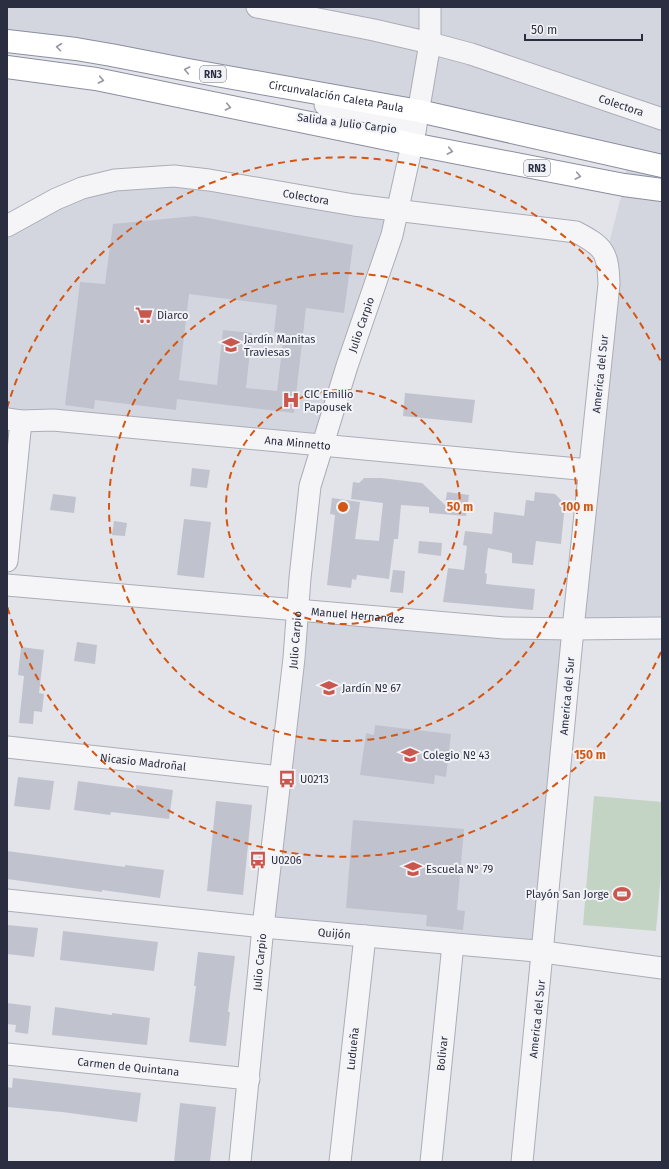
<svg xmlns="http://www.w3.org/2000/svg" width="669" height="1169" viewBox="0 0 669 1169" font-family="'Fira Sans',sans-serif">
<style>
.built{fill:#d4d6df}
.green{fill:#c4d4c4}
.building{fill:#c0c2cd;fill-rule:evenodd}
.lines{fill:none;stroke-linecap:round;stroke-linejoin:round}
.minor-casing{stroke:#abadb7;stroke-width:23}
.highway-casing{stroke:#8a8ea0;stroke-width:24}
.minor{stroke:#f5f5f8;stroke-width:21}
.highway{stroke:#fff;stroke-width:22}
.oneway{stroke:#9596a0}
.ring{fill:none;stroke:#d55511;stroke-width:2;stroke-dasharray:7 5}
.labels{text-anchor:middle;stroke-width:4;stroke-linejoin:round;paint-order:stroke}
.shield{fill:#f2f3f7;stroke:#676978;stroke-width:1}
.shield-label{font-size:10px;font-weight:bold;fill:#2b2e41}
.street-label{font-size:11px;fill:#2b2e41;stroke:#f2f3f7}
.poi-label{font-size:11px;fill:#2b2e41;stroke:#f2f3f7;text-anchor:start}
.centre{fill:#d55511;stroke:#f2f3f7;stroke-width:2}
.ring-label{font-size:12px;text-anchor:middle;font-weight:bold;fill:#d55511;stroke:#f2f3f7;stroke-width:4;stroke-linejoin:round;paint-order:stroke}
</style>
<rect width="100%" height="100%" fill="#e2e4ea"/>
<!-- built -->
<g class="built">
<path d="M7 7H662V628L573 630 543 952 263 927 297 611 573 629 606 255 624 185 628 158 7 41Z"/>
<path d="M115 180 398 209 322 446 7 419V226Z"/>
</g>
<!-- green -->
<path class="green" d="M594 796 662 802V863L656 931 583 925Z"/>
<!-- building -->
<g class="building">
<path d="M195 216 208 218 353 245 344 313 306 308 294 413 177 399 176 410 95 400 94 409 65 405 80 282 105 284 113 224ZM189 294 277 305 274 332 284 333 277 391 246 388 252 333 223 330 217 385 179 380Z"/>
<path d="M405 393 475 400 472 423 403 416Z"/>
<path d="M192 468 210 470 207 488 190 486Z"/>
<path d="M364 478H381L422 483 445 505 447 492 469 495 466 516 429 513V507L401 505 398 539H394L389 579 357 575 356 580 352 579 351 588 327 585 335 515 330 514 332 498 360 502 355 539 379 541 383 503 351 499 353 482 359 483Z"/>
<path d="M535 492 555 494 565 504 561 544 536 541 533 565 512 563V553L488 548 485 573 487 574 486 584 535 589 533 610 443 602 448 568 464 570 467 546 463 545 465 531 492 534 494 512 524 516 526 500 534 501Z"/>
<path d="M53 494 76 497 74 513 50 510Z"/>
<path d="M184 519 211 522 204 578 177 575Z"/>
<path d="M114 521 127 523 125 536 112 535Z"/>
<path d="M419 541 442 543 441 556 418 553Z"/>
<path d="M393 570 405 571 403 593 390 592Z"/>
<path d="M77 642 97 645 95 664 74 661Z"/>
<path d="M21 647 44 650 39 693 44 694 42 712 34 711 33 724 19 723 24 676 18 675Z"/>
<path d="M375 725 451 734 446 777 435 775 434 784 360 775 366 733 374 735Z"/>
<path d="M18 777 54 781 50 810 14 806Z"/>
<path d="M78 781 136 789V785L173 790 169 819 111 812 110 815 74 810Z"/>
<path d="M216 801 252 805 243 895 207 891Z"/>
<path d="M353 820 464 829 457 910 465 911 463 930 426 926 427 915 346 908Z"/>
<path d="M7 851 125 867V865L164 870 160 898 102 890V892L7 879Z"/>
<path d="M7 925 38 928 34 957 7 954Z"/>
<path d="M63 931 158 942 154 971 60 960Z"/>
<path d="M198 952 235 956 228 1012H230L226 1046 189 1042 196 986H194Z"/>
<path d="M7 1003 31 1006 28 1034 15 1032 16 1025 7 1024Z"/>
<path d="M55 1007 112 1015V1013L150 1018 147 1045 52 1035Z"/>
<path d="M13 1078 141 1093 137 1122 62 1112 7 1107V1087L12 1088Z"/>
<path d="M180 1103 216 1107 210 1162H174Z"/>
</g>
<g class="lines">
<!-- minor casing -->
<g class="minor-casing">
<g id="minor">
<path id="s1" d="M257 7 374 30 430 43 471 54 662 119"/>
<path d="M325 105C348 109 400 114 415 131"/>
<path id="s2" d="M7 226 56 199 82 188 115 180 174 176 209 180 354 205 576 232C605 247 608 253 609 284L573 629 522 1162"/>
<path id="s3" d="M7 419 21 421 53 420 589 470"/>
<path d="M7 561 21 421"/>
<path id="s4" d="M7 585 505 628 573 629 662 628"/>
<path id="s5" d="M7 747 280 777"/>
<path id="s6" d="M7 900 263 927 536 951 662 968"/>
<path id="s7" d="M7 1054 249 1079"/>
<path id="s8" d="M240 1162 263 927 294 658 300 578 310 486 347 366 392 235 415 131 430 43V7"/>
<path id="s9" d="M340 1162 365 936"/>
<path id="s10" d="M431 1162 453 944"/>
</g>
</g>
<!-- highway casing -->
<g class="highway-casing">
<g id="highway">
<path id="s11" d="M7 41 76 49 111 55 188 70 419 111 662 166"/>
<path d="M7 67 96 79 412 144 624 185 662 190"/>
</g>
</g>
<!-- minor -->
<use href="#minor" class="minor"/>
<!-- highway -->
<use href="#highway" class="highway"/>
</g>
<!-- one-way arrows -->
<defs><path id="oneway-chevron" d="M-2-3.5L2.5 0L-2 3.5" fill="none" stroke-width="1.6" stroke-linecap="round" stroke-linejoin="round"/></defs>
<g class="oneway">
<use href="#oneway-chevron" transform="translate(59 47) rotate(-173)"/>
<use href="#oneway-chevron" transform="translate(187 70) rotate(-169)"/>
<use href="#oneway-chevron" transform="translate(101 80) rotate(11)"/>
<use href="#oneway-chevron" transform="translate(228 107) rotate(12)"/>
<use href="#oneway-chevron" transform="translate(450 151) rotate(11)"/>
<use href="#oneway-chevron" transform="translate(578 176) rotate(11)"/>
</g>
<!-- distance rings -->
<g class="ring">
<circle cx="343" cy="507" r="117"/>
<circle cx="343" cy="507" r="234"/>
<path d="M661 652A350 350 0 0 1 7 606M7 408A350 350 0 0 1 661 362"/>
</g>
<!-- icons -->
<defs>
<g id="supermarket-bare" transform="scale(1.38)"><path d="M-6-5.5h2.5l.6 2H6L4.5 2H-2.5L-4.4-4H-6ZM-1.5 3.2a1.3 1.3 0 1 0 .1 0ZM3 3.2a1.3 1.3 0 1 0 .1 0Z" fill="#c9574d" stroke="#f2f3f7" stroke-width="2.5" paint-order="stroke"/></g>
<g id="school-bare" transform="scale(1.38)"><path d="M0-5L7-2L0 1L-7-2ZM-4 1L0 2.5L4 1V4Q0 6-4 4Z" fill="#c9574d" stroke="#f2f3f7" stroke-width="2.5" paint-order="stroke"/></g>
<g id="hospital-bare" transform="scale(1.38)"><path d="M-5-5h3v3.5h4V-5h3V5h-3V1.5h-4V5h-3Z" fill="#c9574d" stroke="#f2f3f7" stroke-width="2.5" paint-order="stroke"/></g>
<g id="bus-bare" transform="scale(1.38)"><path d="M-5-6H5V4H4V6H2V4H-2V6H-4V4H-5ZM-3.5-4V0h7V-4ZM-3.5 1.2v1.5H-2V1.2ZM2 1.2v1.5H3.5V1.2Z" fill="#c9574d" stroke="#f2f3f7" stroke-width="2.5" paint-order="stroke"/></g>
<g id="stadium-bare" transform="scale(1.38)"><path d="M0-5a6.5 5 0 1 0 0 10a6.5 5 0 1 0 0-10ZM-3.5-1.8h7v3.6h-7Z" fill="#c9574d" stroke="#f2f3f7" stroke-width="2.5" paint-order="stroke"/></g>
</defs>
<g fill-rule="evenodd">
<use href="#supermarket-bare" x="144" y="315"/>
<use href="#school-bare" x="231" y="345"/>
<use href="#hospital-bare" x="291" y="400"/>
<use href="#school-bare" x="329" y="688"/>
<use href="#school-bare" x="410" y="755"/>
<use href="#bus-bare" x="287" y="779"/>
<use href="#bus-bare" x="258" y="860"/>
<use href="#school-bare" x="413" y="869"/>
<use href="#stadium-bare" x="622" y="894"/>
</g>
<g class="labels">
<!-- shield labels -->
<g class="shield">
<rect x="200" y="66" width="26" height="16" rx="3"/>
<rect x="524" y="160" width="26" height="16" rx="3"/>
</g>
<g class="shield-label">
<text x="213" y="78">RN3</text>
<text x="537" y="172">RN3</text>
</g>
<!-- street labels -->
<g class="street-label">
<text dy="4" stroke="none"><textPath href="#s11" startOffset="334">Circunvalación Caleta Paula</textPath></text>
<text dy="4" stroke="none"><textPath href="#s1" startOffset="378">Colectora</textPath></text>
<text transform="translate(347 123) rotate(7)" y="4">Salida a Julio Carpio</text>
<text dy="4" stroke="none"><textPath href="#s2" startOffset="311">Colectora</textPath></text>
<text dy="4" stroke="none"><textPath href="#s8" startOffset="849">Julio Carpio</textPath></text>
<text transform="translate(600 374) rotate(-84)" y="4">America del Sur</text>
<text dy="4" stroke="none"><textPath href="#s3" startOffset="292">Ana Minnetto</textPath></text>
<text dy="4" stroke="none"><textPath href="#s4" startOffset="352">Manuel Hernandez</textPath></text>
<text dy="4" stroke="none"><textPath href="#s8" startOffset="525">Julio Carpio</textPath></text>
<text transform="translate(567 696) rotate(-85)" y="4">America del Sur</text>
<text dy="4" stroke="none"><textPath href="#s5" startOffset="137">Nicasio Madroñal</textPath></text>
<text dy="4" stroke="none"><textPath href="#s6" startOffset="329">Quijón</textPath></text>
<text dy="4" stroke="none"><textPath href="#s8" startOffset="201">Julio Carpio</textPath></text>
<text transform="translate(537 1019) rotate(-84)" y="4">America del Sur</text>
<text dy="4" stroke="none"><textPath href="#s9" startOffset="114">Ludueña</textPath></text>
<text dy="4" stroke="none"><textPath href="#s10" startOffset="109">Bolivar</textPath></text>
<text dy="4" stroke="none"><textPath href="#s7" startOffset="122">Carmen de Quintana</textPath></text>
</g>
<!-- poi labels -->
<g class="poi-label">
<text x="157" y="319">Diarco</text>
<text x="244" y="343">Jardín Manitas<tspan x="244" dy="13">Traviesas</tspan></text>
<text x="304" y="398">CIC Emilio<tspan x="304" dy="13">Papousek</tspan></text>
<text x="342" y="692">Jardín Nº 67</text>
<text x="423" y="759">Colegio Nº 43</text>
<text x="300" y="783">U0213</text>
<text x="271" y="864">U0206</text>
<text x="426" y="873">Escuela N° 79</text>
<text x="609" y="898" text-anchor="end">Playón San Jorge</text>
</g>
</g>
<circle cx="343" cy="507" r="6" class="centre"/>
<g class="ring-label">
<text x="460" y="511">50 m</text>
<text x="577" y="511">100 m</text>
<text x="590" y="759">150 m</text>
</g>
<!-- border -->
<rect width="669" height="1169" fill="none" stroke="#2b2e41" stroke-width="16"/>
<!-- scale -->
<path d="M525 34v6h117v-6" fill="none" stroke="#2b2e41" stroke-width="2"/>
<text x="531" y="34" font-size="12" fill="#2b2e41" stroke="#f2f3f7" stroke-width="3" paint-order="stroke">50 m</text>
</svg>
